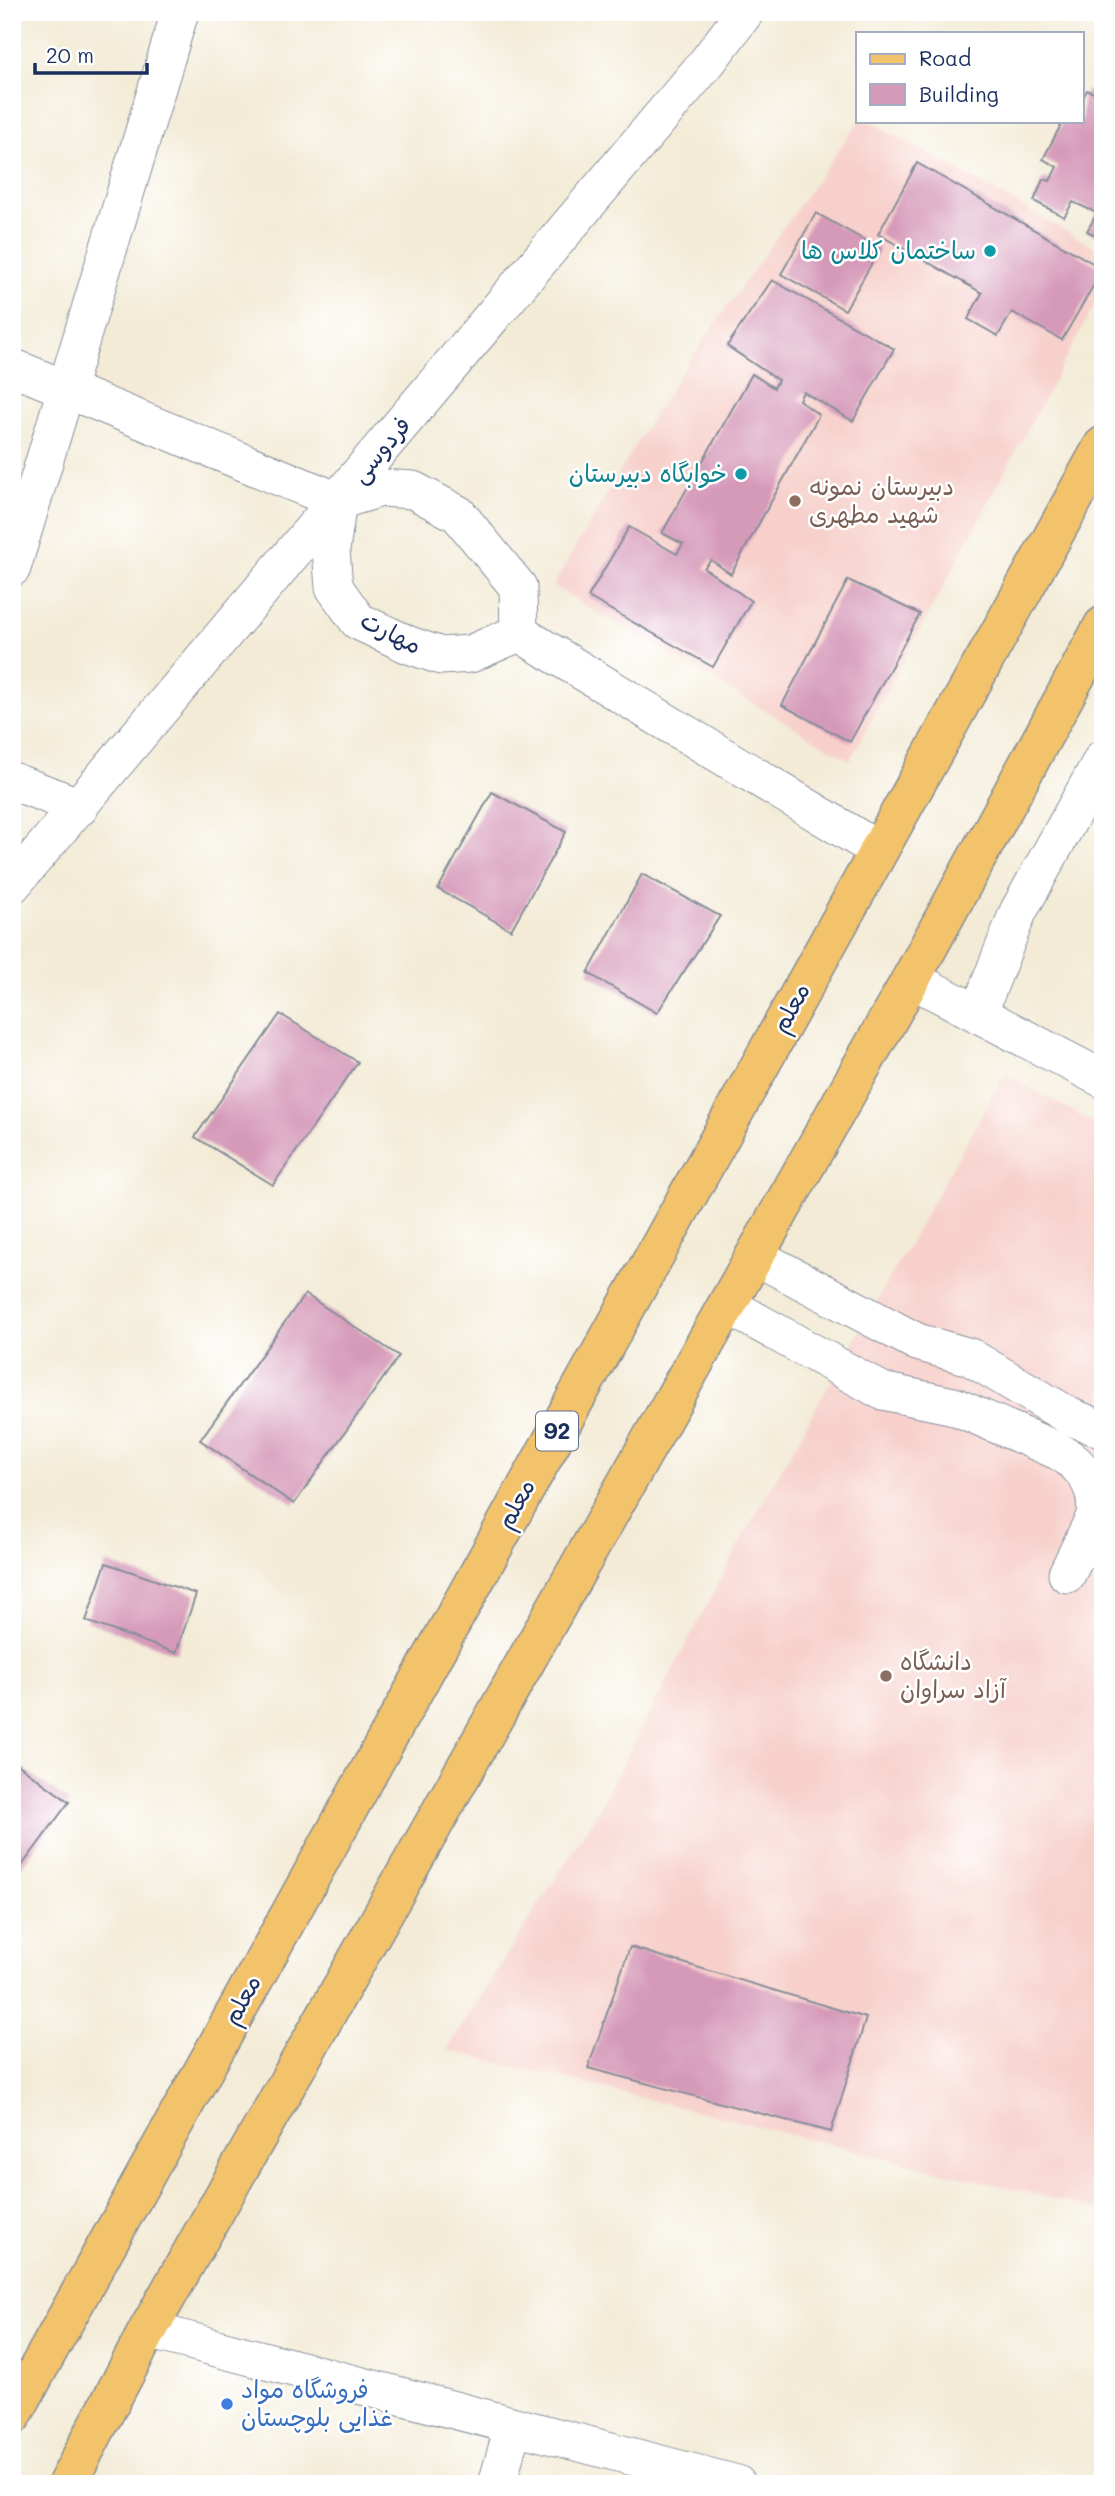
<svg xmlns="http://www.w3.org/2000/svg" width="1115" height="2496" viewBox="0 0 1115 2496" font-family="Mali,'Playpen Sans Arabic',sans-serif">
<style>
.built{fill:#f7d0cb}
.building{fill:#d69ab9}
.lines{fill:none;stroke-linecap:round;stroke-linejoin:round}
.minor-casing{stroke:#878d9a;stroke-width:39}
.major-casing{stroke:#878d9a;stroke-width:41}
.minor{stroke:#fff;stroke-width:37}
.major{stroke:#f2c36a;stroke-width:38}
.culture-dot{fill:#0f9aa8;stroke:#fff;stroke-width:2.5}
.education-dot{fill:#8d6e63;stroke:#fff;stroke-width:2.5}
.shop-dot{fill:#3f7fe0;stroke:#fff;stroke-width:2.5}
.labels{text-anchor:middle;stroke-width:5;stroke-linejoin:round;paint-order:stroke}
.shield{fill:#fff;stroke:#5f6d8e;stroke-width:2}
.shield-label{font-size:23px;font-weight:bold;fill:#1b2f5e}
.culture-label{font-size:24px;fill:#0d838f;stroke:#fff;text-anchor:end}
.street-label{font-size:24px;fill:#1b2f5e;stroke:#fff}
.education-label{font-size:24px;fill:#785e54;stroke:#fff;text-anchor:start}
.shop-label{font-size:24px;fill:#366cbe;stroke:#fff;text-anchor:start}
</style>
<rect width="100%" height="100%" fill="#fff"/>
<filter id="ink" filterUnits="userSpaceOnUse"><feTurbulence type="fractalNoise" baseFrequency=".0143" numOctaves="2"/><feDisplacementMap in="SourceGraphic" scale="14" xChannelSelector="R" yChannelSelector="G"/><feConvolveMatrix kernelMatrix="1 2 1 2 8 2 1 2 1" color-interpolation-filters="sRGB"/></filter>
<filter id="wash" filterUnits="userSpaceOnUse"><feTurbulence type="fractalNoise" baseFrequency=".00686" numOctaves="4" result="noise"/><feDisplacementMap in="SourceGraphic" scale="28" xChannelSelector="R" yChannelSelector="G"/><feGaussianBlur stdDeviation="1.57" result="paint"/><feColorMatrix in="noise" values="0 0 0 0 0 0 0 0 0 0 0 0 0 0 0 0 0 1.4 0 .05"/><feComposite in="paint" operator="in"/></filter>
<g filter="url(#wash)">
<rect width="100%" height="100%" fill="#f3ebd6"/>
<!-- built -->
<g class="built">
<path d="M859 121H869L1103 252V289L850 760 553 586 652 417 701 344Z"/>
<path d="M1005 1074 1103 1128V2211L447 2050 595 1816 743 1537Z"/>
</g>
<g id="blocks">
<!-- building -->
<g class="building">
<path d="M1087 90 1103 97V239L1087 231 1097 213 1073 202 1064 217 1034 201 1043 179 1050 181 1057 167 1043 159 1063 121H1082V100Z"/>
<path d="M917 163 1103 269 1062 340 1012 312 998 336 968 319 982 293 878 234Z"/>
<path d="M816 213 880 249 845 310 781 274Z"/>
<path d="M772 280 894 349 853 421 803 392 799 400 819 415 731 574 711 560 704 568 751 601 713 667 588 597 629 527 677 554 683 544 662 533 752 374 774 388 778 380 727 346Z"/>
<path d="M848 580 920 614 850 742 782 705Z"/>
<path d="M492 792 566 832 511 930 438 889Z"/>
<path d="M642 874 720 916 657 1013 588 973Z"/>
<path d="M280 1014 358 1062 273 1185 195 1137Z"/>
<path d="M305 1294 399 1356 294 1504 200 1440Z"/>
<path d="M106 1563 196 1594 176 1653 86 1621Z"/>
<path d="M12 1760 69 1802 12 1879Z"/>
<path d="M630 1947 866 2018 831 2132 588 2068Z"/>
</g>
</g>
</g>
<g filter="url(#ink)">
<use href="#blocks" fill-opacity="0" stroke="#878d9a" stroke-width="2"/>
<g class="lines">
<!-- minor casing -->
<g class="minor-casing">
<g id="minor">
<path d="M12 367 338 501"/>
<path d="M338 501 331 550 334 587 358 621 409 645 441 656 470 654 519 633"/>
<path d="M338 501 381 488 413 490 458 514 518 587 519 633"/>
<path d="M12 568 180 12"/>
<path d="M519 633 878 850"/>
<path d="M12 781 80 807"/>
<path d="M12 885 708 61 745 12"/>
<path d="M911 979 1103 1079"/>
<path d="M978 1014 1018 912 1103 758"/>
<path d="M755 1256 917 1342 970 1357 1069 1416 1103 1430"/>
<path d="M727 1305 882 1391 954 1406 1058 1451C1083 1465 1099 1486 1095 1516L1067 1574"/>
<path d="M148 2330 737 2484"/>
<path d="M497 2484 513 2427"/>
</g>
</g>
<!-- major casing -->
<g class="major-casing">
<g id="major">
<path d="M12 2416 1103 446"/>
<path d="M67 2484 148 2330 911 979 1103 626"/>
</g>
</g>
<!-- minor -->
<use href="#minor" class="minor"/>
<!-- major -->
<use href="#major" class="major"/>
</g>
</g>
<!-- markers -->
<g class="culture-dot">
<circle cx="990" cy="251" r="7"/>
<circle cx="741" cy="474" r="7"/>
</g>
<g class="education-dot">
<circle cx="795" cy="501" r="7"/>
<circle cx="886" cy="1676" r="7"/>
</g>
<circle class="shop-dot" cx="227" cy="2404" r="7"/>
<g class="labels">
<!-- shield labels -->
<rect class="shield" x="536" y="1411.5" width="42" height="39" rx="5"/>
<g class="shield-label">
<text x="557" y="1439">92</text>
</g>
<!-- culture labels -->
<g class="culture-label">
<text x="976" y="259">ساختمان کلاس ها</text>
<text x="727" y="482">خوابگاه دبیرستان</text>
</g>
<!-- street labels -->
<g class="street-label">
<text transform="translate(381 450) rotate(-50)" y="8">فردوسی</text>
<text transform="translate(391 633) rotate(27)" y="8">مهارت</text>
<text transform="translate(791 1008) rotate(-61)" y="8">معلم</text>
<text transform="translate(516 1504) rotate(-61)" y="8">معلم</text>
<text transform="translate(242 2000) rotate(-61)" y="8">معلم</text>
</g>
<!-- education labels -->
<g class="education-label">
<text x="809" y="495">دبیرستان نمونه<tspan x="809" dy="28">شهید مطهری</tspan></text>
<text x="900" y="1670">دانشگاه<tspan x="900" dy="28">آزاد سراوان</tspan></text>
</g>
<!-- shop labels -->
<g class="shop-label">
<text x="241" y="2398">فروشگاه مواد<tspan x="241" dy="28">غذایی بلوچستان</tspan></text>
</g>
</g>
<!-- margin -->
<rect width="1115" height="2496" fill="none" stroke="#fff" stroke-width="42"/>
<!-- legend -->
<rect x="856" y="32" width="228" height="91" fill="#ffffff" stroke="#a4acbf" stroke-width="2"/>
<rect x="870" y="54" width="35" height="10" fill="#f2c36a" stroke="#a4acbf" stroke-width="2"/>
<text x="919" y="66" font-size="21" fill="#1b2f5e">Road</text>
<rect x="870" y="84" width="35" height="21" fill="#d69ab9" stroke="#a4acbf" stroke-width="2"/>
<text x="919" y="102" font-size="21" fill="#1b2f5e">Building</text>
<!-- scale -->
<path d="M35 63v10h112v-10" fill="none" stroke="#1b2f5e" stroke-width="3.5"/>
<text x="46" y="63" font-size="21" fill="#1b2f5e" stroke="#ffffff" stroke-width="5" paint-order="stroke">20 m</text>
</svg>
